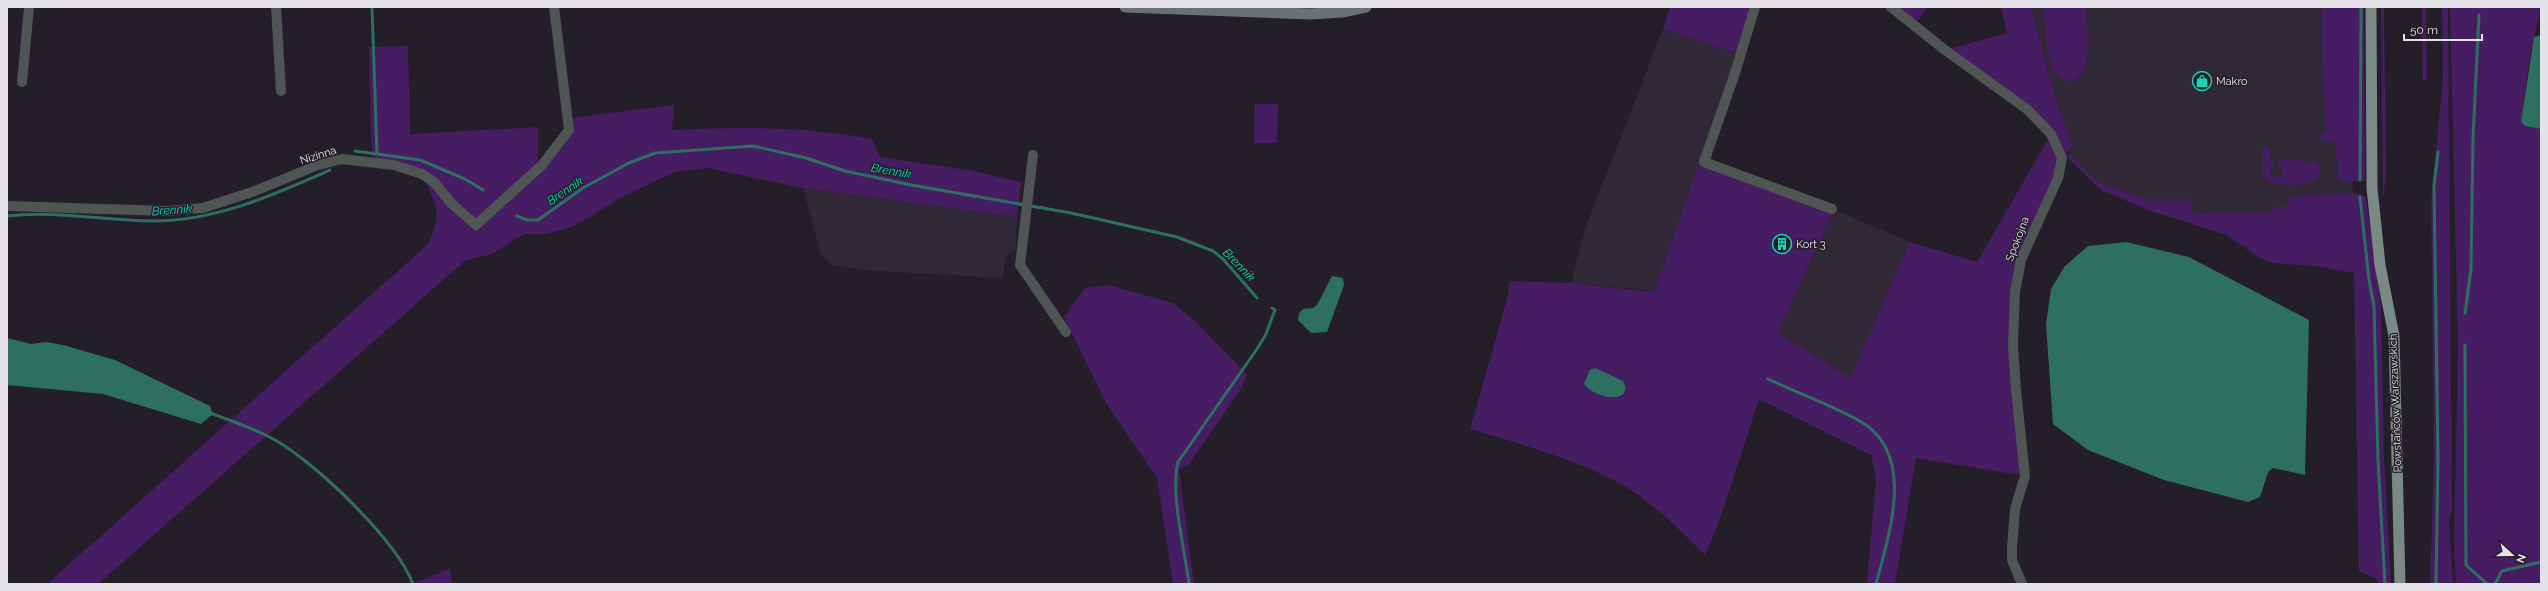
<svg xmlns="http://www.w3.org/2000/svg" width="2548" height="591" viewBox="0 0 2548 591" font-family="Raleway,sans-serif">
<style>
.built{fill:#302837}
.green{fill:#461c62}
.water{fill:#2d7060}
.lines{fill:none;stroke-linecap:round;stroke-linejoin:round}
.stream{stroke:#2d7060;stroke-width:3}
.minor{stroke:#4e5553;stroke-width:10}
.secondary{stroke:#68726f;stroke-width:11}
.primary{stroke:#7b8985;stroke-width:11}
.labels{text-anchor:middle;stroke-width:3;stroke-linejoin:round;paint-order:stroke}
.poi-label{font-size:11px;fill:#e6e2e9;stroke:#231e28;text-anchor:start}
.street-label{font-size:11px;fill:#e6e2e9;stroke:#231e28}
.water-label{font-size:12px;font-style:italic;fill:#05dfba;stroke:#231e28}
</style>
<rect width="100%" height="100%" fill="#231e28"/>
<!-- built -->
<g class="built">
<path d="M2031 7H2350L2354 273 2317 266 2273 263 2257 256 2227 235 2148 210 2101 190 2069 159 2068 137 2057 104Z"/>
<path d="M1663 29 1741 55 1734 77 1654 293 1645 290 1571 283 1585 229Z"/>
<path d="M803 188 1017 217 1016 249 1007 254 1002 278 860 270 832 265 821 255Z"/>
<path d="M1832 209 1910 242 1850 379 1778 333 1832 214Z"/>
</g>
<!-- green -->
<g class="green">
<path d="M1670 7H1755L1741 55 1663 29Z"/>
<path d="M1891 7H1928L1914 25Z"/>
<path d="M2001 7H2031L2057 104 2073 145 2067 152 2097 182 2144 199H2192L2193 214 2274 212V207H2287L2290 197 2353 193 2361 194 2366 198 2381 306 2384 458 2391 584H2379L2377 579 2359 571 2354 273 2317 266 2273 263 2257 256 2227 235 2148 210 2101 190 2069 159 2067 152 2062 159 2043 208 2015 292 2025 476 1916 458 1895 584H1867L1876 478 1871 455 1759 399 1720 519 1705 555C1678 529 1651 500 1619 483 1572 458 1520 444 1470 429L1509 292V281L1571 283 1654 292 1698 166 1704 162 1832 209V214L1778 333 1850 378 1910 242 1977 262 2051 134 1945 50 2007 33Z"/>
<path d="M2044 7H2086C2087 29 2095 67 2074 81 2046 86 2045 27 2044 7Z"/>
<path d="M2321 7H2364L2365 181 2339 182 2335 142H2325L2318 137V134H2325Z"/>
<path d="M2381 7H2384L2386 174 2383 201Z"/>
<path d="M2422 7H2426L2427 80 2423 82Z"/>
<path d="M2442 7H2448L2452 511 2449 520 2453 584H2430L2434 459 2431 201 2443 79Z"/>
<path d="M2450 7H2541L2530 56 2521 122 2525 126 2541 129V584H2456L2454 542 2458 348Z"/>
<path d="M408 46 410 134 538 127V168L542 165 569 121 576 117 674 105 672 130C739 127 805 126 872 139L880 157 968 170 1021 182 1017 217 803 188 707 168 675 172 626 195 574 226 548 234H524L490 255 466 260 98 584H47L427 245C444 210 436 207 422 174L372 161 369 47Z"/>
<path d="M1255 104H1278L1277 143H1254Z"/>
<path d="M2263 147 2270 148V159L2274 160V165H2271V177H2282L2279 159 2316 162 2321 168C2318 190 2291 184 2273 184L2263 176Z"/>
<path d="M1109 285 1173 303 1196 322 1247 374 1241 389 1189 464 1179 470 1194 584H1173L1157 478 1106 403 1064 317 1085 288Z"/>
<path d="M450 569 452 584H412Z"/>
</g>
<!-- water -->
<g class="water">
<path d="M2541 35V129L2525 126 2521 122 2534 37Z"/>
<path d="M2126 242 2189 257 2309 320 2305 475 2273 468 2268 472 2260 497 2248 502 2164 480 2088 450 2053 424 2046 324 2051 289 2065 266 2088 246Z"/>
<path d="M1332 276 1343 278 1344 285 1327 332 1311 333 1298 320 1299 313 1303 309 1313 308 1317 305Z"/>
<path d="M7 338 31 344 46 342 63 345 115 360 210 406 213 414 201 424 103 394 7 385Z"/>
<path d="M1595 368 1623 381C1635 404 1596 400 1584 384L1590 370Z"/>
</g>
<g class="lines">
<!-- stream -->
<g class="stream">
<path d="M372 7 377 153"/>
<path d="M355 151 420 160 465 179 483 190"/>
<path d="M2360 180 2361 7"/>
<path d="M2360 197 2369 280 2374 306 2378 460 2385 584"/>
<path d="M7 216C56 210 104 221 153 221 216 221 273 195 330 170"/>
<path d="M517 216 527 220H538L583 188 629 163 655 153 753 146 806 158 845 171 911 185 1071 213 1177 237 1213 251 1223 259 1257 298"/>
<path d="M2465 313 2471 269 2473 138 2479 15"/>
<path d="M2465 345 2466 565 2487 584"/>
<path d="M1768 379C1798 393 1831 405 1860 421 1917 454 1889 534 1876 584"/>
<path d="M213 414C234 422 256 429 275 440 316 463 396 540 413 584"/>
<path d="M1189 584C1185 550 1170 494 1178 462L1257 349 1266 334 1275 310 1272 308"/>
<path d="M2436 584 2438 458 2434 185 2438 152"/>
<path d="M2495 584 2502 571 2541 562"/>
</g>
<!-- minor -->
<g class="minor">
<path d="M276 7 281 91"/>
<path d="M1755 7 1735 73 1704 162 1832 209"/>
<path d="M1891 7 1945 50 2028 110 2051 134 2062 158 2058 178 2021 260 2015 292 2013 346 2016 390 2025 476 2015 509 2012 548V560L2022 584"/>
<path d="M22 82 29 7"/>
<path d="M1033 155 1020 265 1066 332"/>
<path d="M7 206 168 211 203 208 255 191 318 165 342 159 394 165 422 174 434 182 452 204 476 225 542 165 569 130 554 7"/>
</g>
<!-- secondary -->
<path class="secondary" d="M1125 7 1311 14 1342 12 1366 7"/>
<!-- primary -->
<path class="primary" d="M2371 7 2372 188 2380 265 2394 336 2400 584"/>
</g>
<!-- icons -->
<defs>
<g id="shop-ring" transform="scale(1)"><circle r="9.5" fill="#231e28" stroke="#1ad5b2" stroke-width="1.5"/><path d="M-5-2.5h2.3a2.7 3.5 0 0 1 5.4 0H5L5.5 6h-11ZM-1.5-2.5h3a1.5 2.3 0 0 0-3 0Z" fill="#1ad5b2"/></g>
<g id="building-ring" transform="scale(1)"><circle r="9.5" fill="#231e28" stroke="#1ad5b2" stroke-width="1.5"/><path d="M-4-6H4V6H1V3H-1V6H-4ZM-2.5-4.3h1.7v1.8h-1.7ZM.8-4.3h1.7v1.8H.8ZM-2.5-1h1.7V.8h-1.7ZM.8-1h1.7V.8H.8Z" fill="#1ad5b2"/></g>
</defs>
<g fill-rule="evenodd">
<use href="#shop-ring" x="2202" y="81"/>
<use href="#building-ring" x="1782" y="244"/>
</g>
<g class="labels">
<!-- poi labels -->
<g class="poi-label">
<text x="2216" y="85">Makro</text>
<text x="1796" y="248">Kort 3</text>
</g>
<!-- street labels -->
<g class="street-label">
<text transform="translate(318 155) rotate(-17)" y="4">Nizinna</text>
<text transform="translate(2017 239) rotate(-69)" y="4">Spokojna</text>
<text transform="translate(2395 403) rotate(-92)" y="4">Powstańców Warszawskich</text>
</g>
<!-- water labels -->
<g class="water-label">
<text transform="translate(891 171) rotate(10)" y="4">Brennik</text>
<text transform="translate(565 191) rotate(-34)" y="4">Brennik</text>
<text transform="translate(172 210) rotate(-4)" y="4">Brennik</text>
<text transform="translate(1239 265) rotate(46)" y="4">Brennik</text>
</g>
</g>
<!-- border -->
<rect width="2548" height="591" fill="none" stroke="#e6e2e9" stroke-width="16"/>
<!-- north arrow -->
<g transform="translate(2512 555) rotate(111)" stroke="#231e28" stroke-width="3" paint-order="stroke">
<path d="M0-3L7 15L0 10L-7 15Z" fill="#e6e2e9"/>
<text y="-6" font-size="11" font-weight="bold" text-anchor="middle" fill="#e6e2e9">N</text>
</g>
<!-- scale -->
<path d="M2404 34v6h78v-6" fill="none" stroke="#e6e2e9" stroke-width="2"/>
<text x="2410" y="34" font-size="12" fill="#e6e2e9" stroke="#231e28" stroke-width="3" paint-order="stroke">50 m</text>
</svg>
